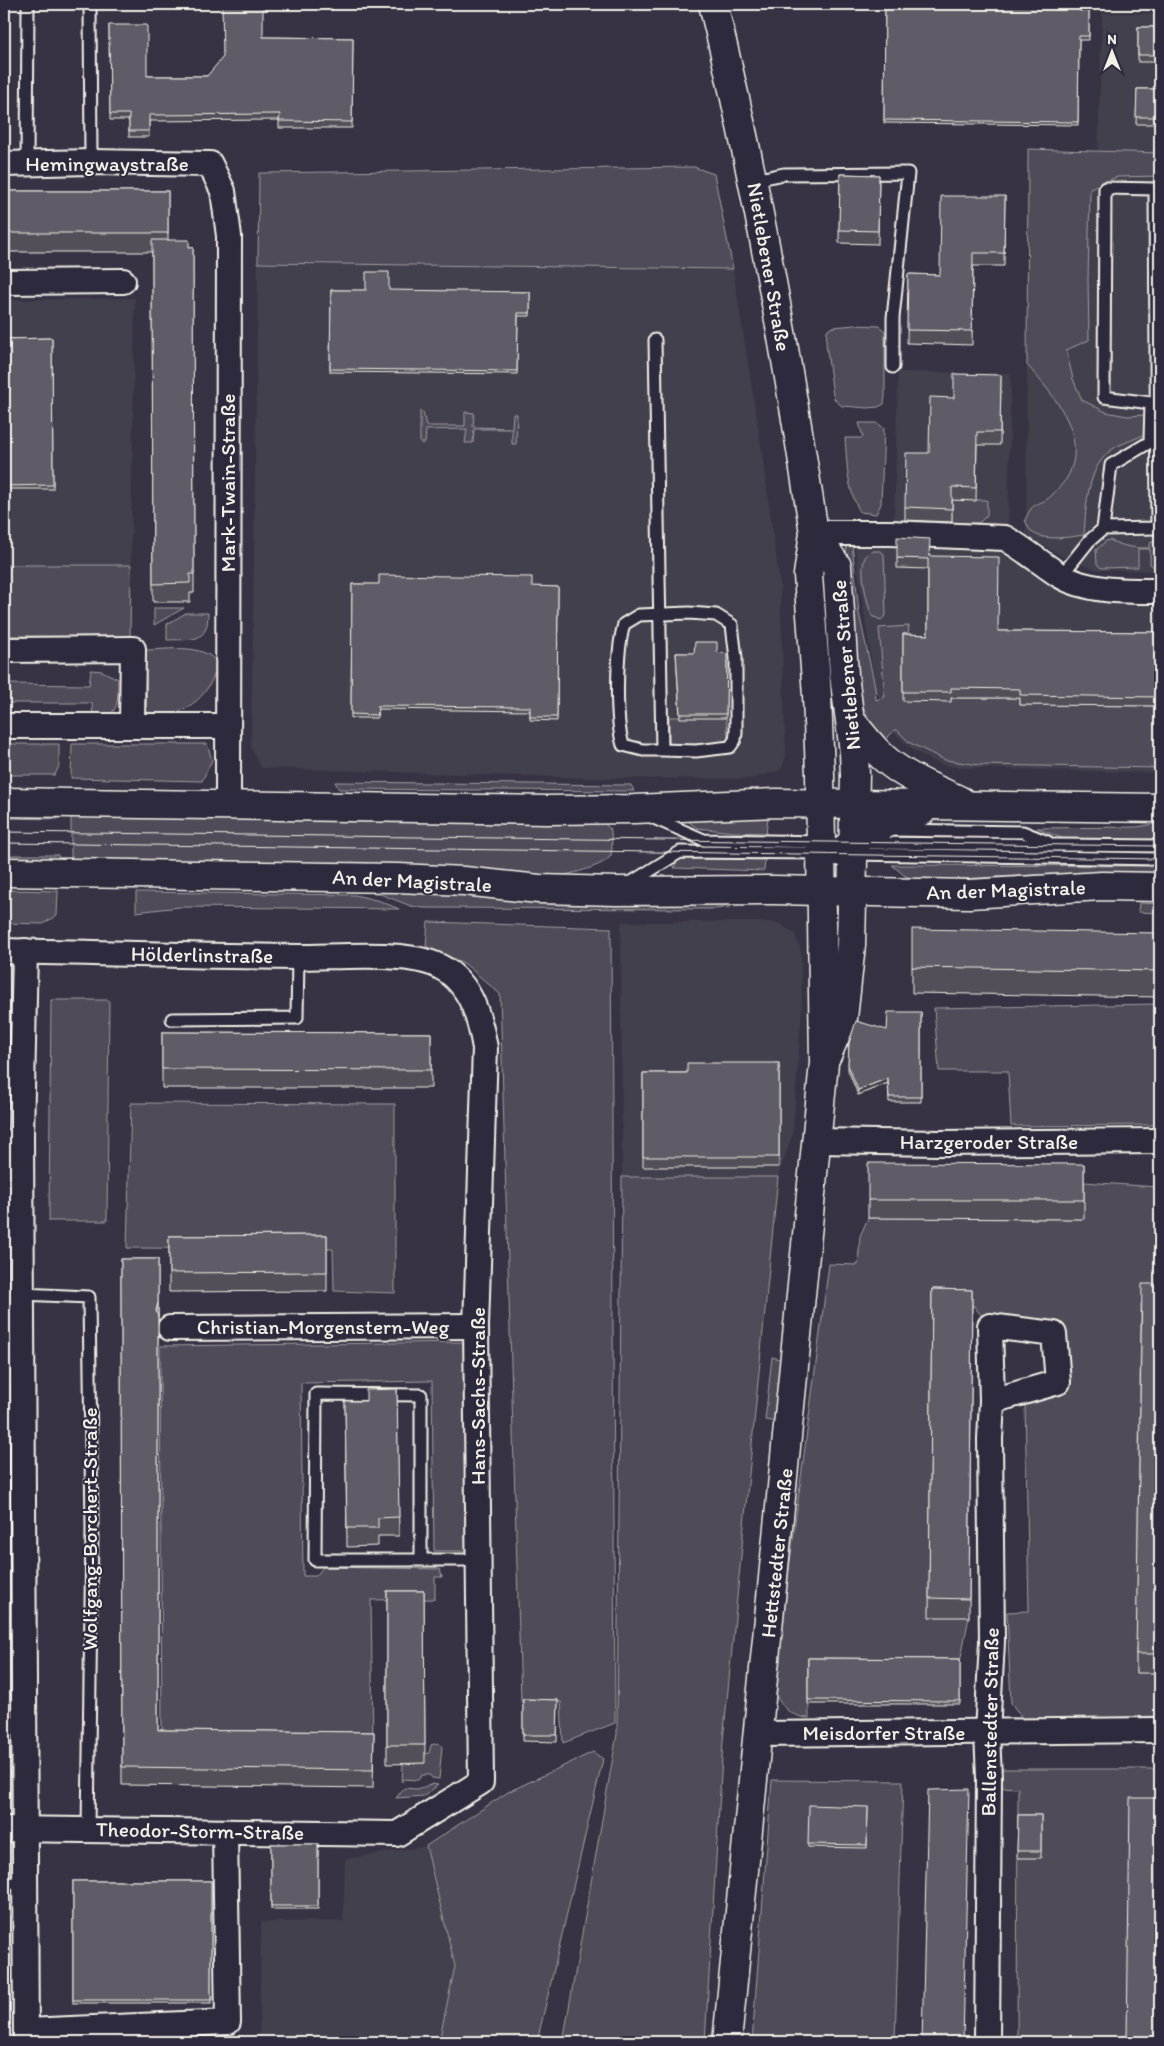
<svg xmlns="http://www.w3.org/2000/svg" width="1164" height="2046" viewBox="0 0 1164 2046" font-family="Itim,sans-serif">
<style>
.built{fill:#433f4e}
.green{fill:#504b59;stroke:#a29ea0}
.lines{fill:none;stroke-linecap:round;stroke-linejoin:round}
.lane-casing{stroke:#f4f1e8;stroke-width:15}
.street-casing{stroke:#f4f1e8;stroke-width:28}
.secondary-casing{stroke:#f4f1e8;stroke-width:31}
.lane{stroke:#2f2a3d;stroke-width:11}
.street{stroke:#2f2a3d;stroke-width:24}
.secondary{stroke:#2f2a3d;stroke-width:28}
.tram{stroke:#f4f1e8;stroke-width:1}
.wall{fill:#524f59;stroke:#f4f1e8}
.shaded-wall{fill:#424048;stroke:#f4f1e8}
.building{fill:#5f5c67;stroke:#f4f1e8}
.labels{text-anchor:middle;stroke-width:4;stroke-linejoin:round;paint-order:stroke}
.street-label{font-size:21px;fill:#f4f1e8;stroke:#2f2a3d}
</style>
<rect width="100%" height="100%" fill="#373244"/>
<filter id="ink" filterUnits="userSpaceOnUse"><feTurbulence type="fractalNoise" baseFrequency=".02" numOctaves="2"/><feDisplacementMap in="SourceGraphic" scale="10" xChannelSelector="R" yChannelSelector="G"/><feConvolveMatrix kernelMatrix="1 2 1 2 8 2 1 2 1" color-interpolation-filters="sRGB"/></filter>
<g filter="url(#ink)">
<!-- built -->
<g class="built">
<path d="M1102 13 1160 14V571L1097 570 1073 562 1026 536 1028 149 1098 151Z"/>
<path d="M258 263 733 269 760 438 780 585 786 757 781 769 775 772 751 779 588 778 261 768 251 748Z"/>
<path d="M135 298 131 565H4V300Z"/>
<path d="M898 372 1011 373 1008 528 894 524Z"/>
<path d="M853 533 1005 538 1061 576 1160 591V773L962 768 942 765 928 759 914 751 894 733 882 709 875 687Z"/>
<path d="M621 922H770L780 924 795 934 801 952 802 1007 793 1133 778 1177H622Z"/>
<path d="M426 1846 455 1966 439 2042H259L261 1922 343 1921 345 1859Z"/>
</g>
<!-- green -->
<g class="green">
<path d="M1028 149 1160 153V176L1117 177 1090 189 1088 280 1089 340 1066 350 1073 379 1082 400 1106 412 1127 416 1145 415V434C1136 439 1125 442 1116 447 1087 463 1086 506 1084 535 1070 537 1041 542 1031 531 1028 528 1027 524 1025 520 1035 496 1040 509 1054 493 1058 488 1065 482 1068 476 1089 434 1053 395 1027 365Z"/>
<path d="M694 167 714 174 733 269 258 263 259 173Z"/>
<path d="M855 325 879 326 885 331V396L884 404 878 407 868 408 842 406 835 400 833 395 826 343 827 330 833 327Z"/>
<path d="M420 411 423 412 426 426H465V412L474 413 473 427 512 428 513 414H517L516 444H512V429H474L473 443H465L467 429 426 430 425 443H420Z"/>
<path d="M859 423H877L884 428 881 504 876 514 860 512C847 489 847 463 845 438H861L863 437Z"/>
<path d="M952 500H987V515L979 523H952Z"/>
<path d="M1110 540C1123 547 1135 548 1149 548L1151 542H1160V567L1155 568 1150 564V549H1138V567L1101 568 1097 564 1096 550 1106 541Z"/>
<path d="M852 543 859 613 875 687 876 700 885 697 879 628 909 626 907 644 951 702V698H1020V705L1160 706V768L979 765 945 760 910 743 896 729 885 740 869 719 860 700 854 664 846 544Z"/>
<path d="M871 551H880L884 554 886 615 881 620 872 616C867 604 860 573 864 560 865 556 868 554 871 551Z"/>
<path d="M4 565H131L130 637 4 636Z"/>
<path d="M154 608H184L154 625Z"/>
<path d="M186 613H208C208 644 192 639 167 640V624Z"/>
<path d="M145 650C168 650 204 642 218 664 207 702 184 715 147 717Z"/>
<path d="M91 670 102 671 118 679C118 702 120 717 93 719L92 703H4V684L89 685Z"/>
<path d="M669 717H726L728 737 725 743 669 745Z"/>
<path d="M4 744H59V766L55 775H4Z"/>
<path d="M72 744H207L212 760 202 781 71 778Z"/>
<path d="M335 782 631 785 634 791 339 789Z"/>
<path d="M4 813 58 814V819L4 818Z"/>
<path d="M71 814 603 822 611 830C611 837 613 848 611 855 606 866 571 874 559 876L71 861Z"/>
<path d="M681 816 768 817 766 833 733 832 697 828Z"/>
<path d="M1160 823V840L1064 839 1037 828 1137 827Z"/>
<rect x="4" y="855" width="54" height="5"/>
<path d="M678 858 765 860 764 871 674 868Z"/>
<path d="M892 865 1160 866V877L1052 874 922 881 905 876Z"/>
<path d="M375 888 732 903 730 907 716 909 424 908 411 906 375 892Z"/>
<path d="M4 890 58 891 57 915 43 924 4 923Z"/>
<path d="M136 892 355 895 380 901 399 909 179 907 136 912Z"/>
<path d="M1139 903 1160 904V913L1138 912Z"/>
<path d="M428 922 611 928 615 1723 563 1743 561 1702H521L500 994 464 963 426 946Z"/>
<path d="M51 1000H109L107 1221H49Z"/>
<path d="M1160 1004V1125L1011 1126 1008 1071H939L934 1008Z"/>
<path d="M131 1103 395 1104V1293L334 1291 333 1249 127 1248Z"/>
<path d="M622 1177H778L723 1741 705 2042H563L617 1734Z"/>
<path d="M1084 1182 1158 1187V1224H1160V1303H1141L1136 1672 1160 1673V1716L1024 1720 1011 1703 1007 1612 1029 1611 1025 1402 1058 1381 1051 1333 990 1326 973 1305 972 1308H932L969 1617 960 1662H808L809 1718C789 1716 783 1708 773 1691L829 1264 858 1265 860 1236 868 1218 1083 1219Z"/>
<path d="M4 1284 6 1401H4Z"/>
<path d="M471 1342 473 1551H434L432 1381 301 1383 303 1576H316L323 1567 440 1569 442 1577H435V1599L371 1600 373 1743 162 1741 160 1346Z"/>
<path d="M772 1357 783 1360 778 1422 765 1420Z"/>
<path d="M438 1743 442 1746 439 1779 432 1778 430 1775H422L418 1780 404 1779 402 1782 403 1764 424 1763 425 1754 429 1753 431 1745Z"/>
<path d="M593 1752 603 1759 537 2042H439L455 1966 426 1846 508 1792Z"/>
<path d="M1002 1769H1160V1817L1127 2042H1017L1018 1788 1000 1787Z"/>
<path d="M772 1780 903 1781 895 2042H752Z"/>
<path d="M431 1784 438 1785 424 1796 396 1798 404 1788 416 1789 431 1785Z"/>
</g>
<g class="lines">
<!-- lane casing -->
<g class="lane-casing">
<g id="lane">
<path d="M90 4 91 162"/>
<path d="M27 164 28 4"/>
<path d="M754 180 784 174 908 173 893 318V367"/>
<path d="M655 340 662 750 696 751 730 747 735 740 736 733V658L732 625 716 615 689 613 639 615 624 624C616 652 615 718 623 745L643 750H662"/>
<path d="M1061 576 1089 541 1103 529 1157 528 1155 189 1105 188 1104 397 1151 403 1150 442 1111 465 1103 529"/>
<path d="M649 816 704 840 823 842"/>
<path d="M891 830 1023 832 1048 842"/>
<path d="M864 843 1160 846"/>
<path d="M852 854 1160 859"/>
<path d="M627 885 680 852 821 853"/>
<path d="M172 1019 297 1018 298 957"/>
<path d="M4 1136H21"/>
<path d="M22 1294 89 1297 92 1529 88 1829"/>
<path d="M421 1560V1395L316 1394 315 1560H480"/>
<path d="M4 1883H25"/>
</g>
</g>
<!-- street casing -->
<g class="street-casing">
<g id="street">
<path d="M4 164 91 162 210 164 223 191 229 236 228 804"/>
<path d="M4 282 123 281"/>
<path d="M814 533H890L1005 538C1024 549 1041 563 1059 575 1087 592 1128 591 1160 591"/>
<path d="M4 650 133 649 132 725"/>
<path d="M4 726H227"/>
<path d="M4 951C102 953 201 956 299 957 337 957 400 951 434 964 469 978 479 1014 485 1048L476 1326 481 1782 397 1834 4 1829"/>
<path d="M25 951 21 1136 26 2042"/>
<path d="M817 1141 939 1143 1160 1141"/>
<path d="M170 1328 476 1326"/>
<path d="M758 1734 1160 1730"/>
<path d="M26 2031 228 2022 225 1832"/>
<path d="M987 2042 989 1778 987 1733 992 1642 990 1439 992 1401 990 1326 1054 1334 1058 1382 992 1401"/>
</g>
</g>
<!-- secondary casing -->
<g class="secondary-casing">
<g id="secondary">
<path d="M713 4C756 179 787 355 814 533L808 575 817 695 820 774 824 1063 727 2042"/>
<path d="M814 533 837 566 844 675 854 752 855 775 851 945 843 1018 827 1055"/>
<path d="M851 721C862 734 872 748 885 759 907 778 936 789 961 801"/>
<path d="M4 802 547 810 634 809 776 803 1160 808"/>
<path d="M841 852C864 832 893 819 922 811"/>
<path d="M4 872 398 878 464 881 539 889 617 891 774 890 969 894 1102 886 1160 887"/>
</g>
</g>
<!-- lane -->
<use href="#lane" class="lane"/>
<!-- street -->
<use href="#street" class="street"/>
<!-- secondary -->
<use href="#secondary" class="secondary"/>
<!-- tram -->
<g class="tram">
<path d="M4 832 1160 846"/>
<path d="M4 843 1160 859"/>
</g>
</g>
<!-- wall -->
<g class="wall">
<rect x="4" y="4" width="3" height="53"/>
<path d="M885 4 1089 11V40H1079L1078 125 884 123Z"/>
<path d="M109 25 147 76H207L263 37 353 38 352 128H279V120L149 121V137H129V120H110Z"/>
<rect x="1138" y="27" width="22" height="35"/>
<path d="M1137 89H1160V124H1136Z"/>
<path d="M840 174 879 175 878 244 839 243Z"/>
<path d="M4 191H168V240L189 247H193L194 593H190V602H153L152 252H4Z"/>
<path d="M1005 196 1004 266H973L972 345 907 343 908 274 940 275Z"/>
<path d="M331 290 530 292V316H518L517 374 330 372Z"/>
<path d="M52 338 53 489H4V339Z"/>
<path d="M1001 375 1000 445H977L976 501 952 500V522L905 520V507L954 398Z"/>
<path d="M930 556 998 631 1160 632V706L1020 705V698H951V702L903 701V634L928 635V569L897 568V558Z"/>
<path d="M352 584 558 587 557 721 530 720V711L378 709 377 718H351Z"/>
<path d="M676 653 727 654 726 718H680Z"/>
<path d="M1160 933V997L912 993V967Z"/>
<path d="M921 1012V1102H889L888 1083 858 1095 848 1070 849 1043 887 1030Z"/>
<path d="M162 1032 431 1033V1088H162Z"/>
<path d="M779 1063V1167H643V1073H687Z"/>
<path d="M1084 1164V1219L868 1218V1200Z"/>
<rect x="1158" y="1168" width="2" height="56"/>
<path d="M327 1235V1291L169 1292V1236Z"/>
<path d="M121 1259H158V1730L374 1732 373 1788 122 1785Z"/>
<path d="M1160 1284V1673H1136V1654Z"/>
<path d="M932 1289 972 1290 969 1617H929Z"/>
<path d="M397 1389 399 1536H378V1546L347 1547 345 1401H366Z"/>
<path d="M387 1591H424L425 1763 387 1764Z"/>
<path d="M808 1658 960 1659V1704H808Z"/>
<path d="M523 1699 558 1700 557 1742 523 1741Z"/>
<path d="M868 1807 867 1848 808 1847V1844Z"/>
<path d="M1018 1815H1041V1858H1017Z"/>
<rect x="271" y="1844" width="47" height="65"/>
<rect x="73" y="1881" width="138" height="122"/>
</g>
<!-- shaded-wall -->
<g class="shaded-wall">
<path d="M888 1078V1083L858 1095V1090Z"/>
<path d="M158 1303V1321L156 1310Z"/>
</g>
<!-- building -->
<g class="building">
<rect x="4" y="4" width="3" height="34"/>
<path d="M222 4H263V37L353 38 352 122 279 121 280 114 149 115V131H129V114H110L109 25H147V76H207L223 57Z"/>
<path d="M885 4H1080V11H1089V36H1079L1078 122 884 120Z"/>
<rect x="1138" y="27" width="22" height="28"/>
<path d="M1137 89H1160V117H1136Z"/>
<path d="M840 174 879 175 878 231 839 230Z"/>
<rect x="4" y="191" width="164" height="42"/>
<path d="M941 196H1005L1004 253H973L972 331 907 330 908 274 940 275Z"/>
<path d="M152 240H189V247H193L194 574H190V583L153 584Z"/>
<path d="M366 272H389V290L530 292V313H518L517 371 330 369 331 290H366Z"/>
<path d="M52 338 53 485 4 486V339Z"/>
<path d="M954 374 1001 375 1000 432H977L976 488 952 487V509L905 507 906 453H929L930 397 954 398Z"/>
<path d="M897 537 930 539 929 556 999 557 998 631 1160 632V697L1020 695V689L951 688V692H903V634L928 635V559L897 558Z"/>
<path d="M379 575 532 577V586L558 587 557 717H530V707L378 706 377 715 351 714 352 584H379Z"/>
<path d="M695 642H717V652L727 654 726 714H680L676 653H694Z"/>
<path d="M912 929 1160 933V971L912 967Z"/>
<path d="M888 1012H921V1097H889L888 1078 858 1090 848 1065 849 1043 856 1021 887 1030Z"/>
<path d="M162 1032 431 1033V1070L162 1069Z"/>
<path d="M687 1063H779V1157H643V1073H687Z"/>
<path d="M868 1163 1084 1164V1200H868Z"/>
<rect x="1158" y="1168" width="2" height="37"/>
<path d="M327 1235V1272L169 1273V1236Z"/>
<path d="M121 1259H158V1303L156 1310 158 1317V1730L374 1732 373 1770 122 1767Z"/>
<path d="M1142 1284H1160V1654H1136Z"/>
<path d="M932 1289 972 1290 969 1599 929 1598Z"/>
<path d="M397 1389 399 1517 378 1518V1528H347L345 1401H366V1390Z"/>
<path d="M387 1591H424L425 1745H387Z"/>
<path d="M808 1658 960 1659V1701L808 1700Z"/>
<path d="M523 1699 558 1700 557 1735H523Z"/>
<path d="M969 1789 963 2042H922L928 1790Z"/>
<path d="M1130 1798H1160V2042H1127Z"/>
<path d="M809 1805 868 1807 867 1845 808 1844Z"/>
<path d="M1018 1815H1041V1851H1017Z"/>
<rect x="271" y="1844" width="47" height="62"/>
<rect x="73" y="1881" width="138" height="119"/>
</g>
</g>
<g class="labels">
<!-- street labels -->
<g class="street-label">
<text x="107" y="171">Hemingwaystraße</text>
<text transform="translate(769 267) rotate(80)" y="7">Nietlebener Straße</text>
<text transform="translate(228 483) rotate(-90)" y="7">Mark-Twain-Straße</text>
<text transform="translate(846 665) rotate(-95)" y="7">Nietlebener Straße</text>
<text transform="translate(412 881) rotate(3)" y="7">An der Magistrale</text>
<text transform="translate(1006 890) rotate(-2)" y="7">An der Magistrale</text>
<text transform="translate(202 955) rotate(1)" y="7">Hölderlinstraße</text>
<text x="989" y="1149">Harzgeroder Straße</text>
<text x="323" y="1334">Christian-Morgenstern-Weg</text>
<text transform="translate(478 1396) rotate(-90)" y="7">Hans-Sachs-Straße</text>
<text transform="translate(90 1529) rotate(-90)" y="7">Wolfgang-Borchert-Straße</text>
<text transform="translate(777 1553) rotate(-84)" y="7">Hettstedter Straße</text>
<text transform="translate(990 1722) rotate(-89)" y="7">Ballenstedter Straße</text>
<text x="884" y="1740">Meisdorfer Straße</text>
<text transform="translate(200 1831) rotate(1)" y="7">Theodor-Storm-Straße</text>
</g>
</g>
<!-- margin -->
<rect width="1164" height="2046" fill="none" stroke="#2f2a3d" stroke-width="20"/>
<rect x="10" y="10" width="1144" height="2026" fill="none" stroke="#f4f1e8" stroke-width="2" filter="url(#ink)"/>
<!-- north arrow -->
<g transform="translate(1112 52)" stroke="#2f2a3d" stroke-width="4" paint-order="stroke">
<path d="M0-4L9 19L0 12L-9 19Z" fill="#f4f1e8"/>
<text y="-8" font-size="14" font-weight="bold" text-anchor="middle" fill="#f4f1e8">N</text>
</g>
</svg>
